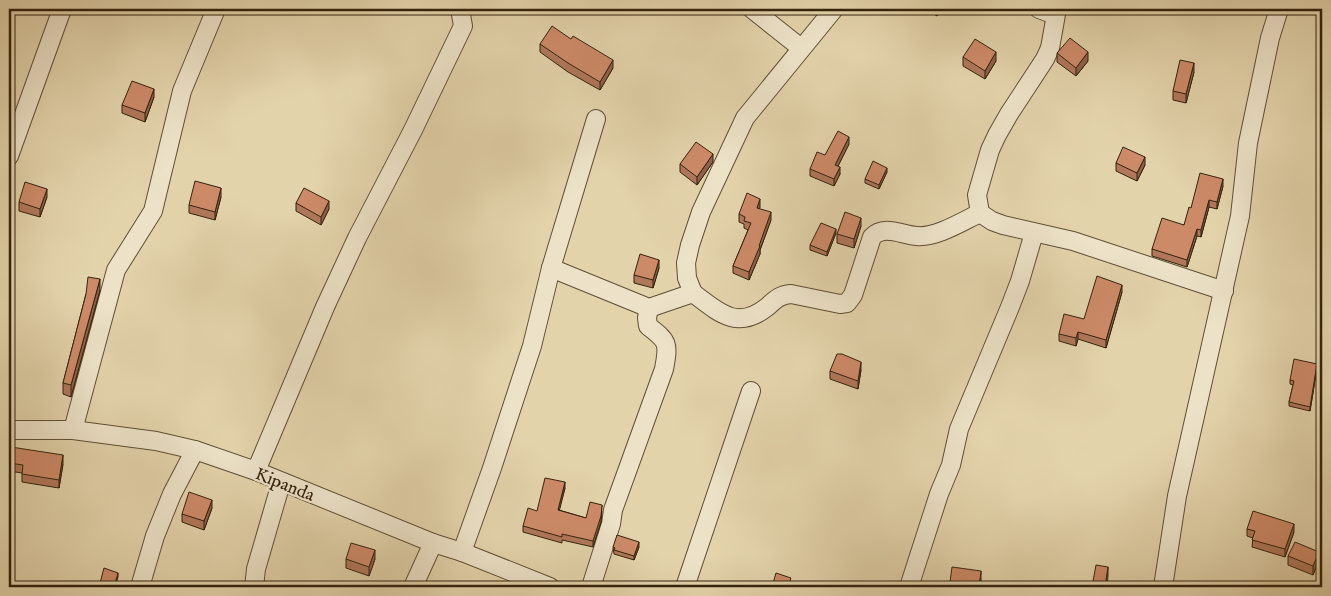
<svg xmlns="http://www.w3.org/2000/svg" width="1331" height="596" viewBox="0 0 1331 596" font-family="'IM FELL English',serif">
<style>
.lines{fill:none;stroke-linecap:round;stroke-linejoin:round}
.minor-casing{stroke:#5f4f34;stroke-width:20}
.minor{stroke:#ede2c8;stroke-width:18}
.wall{fill:#b0775a;stroke:#33230c}
.shaded-wall{fill:#90614a;stroke:#33230c}
.building{fill:#cd8a69;stroke:#33230c}
.labels{text-anchor:middle;stroke-width:4.5;stroke-linejoin:round;paint-order:stroke}
.street-label{font-size:18px;fill:#33230c;stroke:#ede2c8}
</style>
<rect width="100%" height="100%" fill="#e3d3ab"/>
<filter id="stains"><feTurbulence type="fractalNoise" baseFrequency=".004" numOctaves="4"/><feColorMatrix values="0 0 0 0 .2 0 0 0 0 .09 0 0 0 0 .02 0 0 0 .5 -.17"/></filter>
<radialGradient id="worn" r=".72"><stop offset=".6" stop-color="#630" stop-opacity="0"/><stop offset="1" stop-color="#630" stop-opacity=".3"/></radialGradient>
<g class="lines">
<!-- minor casing -->
<g class="minor-casing">
<g id="minor">
<path d="M752 9 801 48"/>
<path d="M1039 9 1055 15"/>
<path d="M1057 9 1050 48 1045 59 1009 114 997 135 990 150 977 195 980 213 992 221 1003 225 1073 241 1224 291"/>
<path d="M9 156 62 9"/>
<path d="M551 268 649 308 693 293C718 312 737 331 767 307 775 300 779 295 791 294L840 304 847 303 853 295 872 237C884 224 902 235 917 236 936 238 963 221 980 213"/>
<path d="M693 293 687 278 686 263 690 245 701 212 745 118 834 9"/>
<path d="M9 430H73L156 441 195 450 256 471 433 543 462 552 550 587"/>
<path d="M73 430 116 270 153 211 182 91 216 9"/>
<path d="M256 471 325 307 357 238 413 130 463 26 460 9"/>
<path d="M462 552 492 468 532 346 551 268 596 119"/>
<path d="M140 587 155 536 172 494 195 450"/>
<path d="M254 587 256 569 281 483"/>
<path d="M413 587 433 543"/>
<path d="M591 587 611 524 613 510 664 369C669 343 668 341 648 326L647 318 649 308"/>
<path d="M685 587 751 391"/>
<path d="M909 587 939 494 951 465 959 429 1010 307 1020 281 1034 233"/>
<path d="M1163 587 1177 496 1240 216 1248 143 1270 38 1279 9"/>
</g>
</g>
<!-- minor -->
<use href="#minor" class="minor"/>
</g>
<!-- wall -->
<g class="wall">
<path d="M551 9H561L557 14Z"/>
<path d="M925 9H941L937 16Z"/>
<path d="M571 39 613 68 600 90 568 72 540 52V44Z"/>
<path d="M1057 53 1088 61 1076 76 1057 62Z"/>
<path d="M963 57 996 61 985 79 963 66Z"/>
<path d="M1194 72 1186 103 1173 100V91Z"/>
<path d="M154 97 145 122 122 113V105Z"/>
<path d="M849 144 838 166 840 174 834 186 810 176V169L825 155Z"/>
<path d="M713 162 697 185 680 172V164Z"/>
<path d="M1116 163 1145 165 1137 181 1116 171Z"/>
<path d="M887 172 879 189 865 183V179Z"/>
<path d="M1223 186 1217 209 1209 207 1201 237 1197 236 1187 267 1152 256V249L1184 225 1191 208Z"/>
<path d="M47 197 40 217 19 211V202Z"/>
<path d="M221 197 215 220 189 213V205Z"/>
<path d="M296 203 329 209 321 225 296 211Z"/>
<path d="M760 207 759 209 771 220 760 250V254L749 280 733 273V266L748 230 744 228V224L739 222V214Z"/>
<path d="M861 226 854 248 837 243V234Z"/>
<path d="M836 233 827 256 810 250V245Z"/>
<path d="M659 268 653 288 634 283V275Z"/>
<path d="M100 290 71 397 63 394V383L86 294Z"/>
<path d="M1122 292 1106 348 1078 339 1076 346 1059 341V334L1084 319Z"/>
<path d="M1317 368 1310 411 1289 406V402L1293 385 1290 384V380Z"/>
<path d="M861 370 858 389 830 379V371Z"/>
<path d="M9 458 63 464 59 488 22 482V473L9 471Z"/>
<path d="M565 488 559 510 586 518 602 511 601 522 593 547 562 540V543L523 532V526L537 511Z"/>
<path d="M212 508 204 530 182 522V514Z"/>
<path d="M1247 529 1294 532 1285 557 1252 547 1253 538 1247 536Z"/>
<path d="M613 547H639L634 560 614 554Z"/>
<path d="M1288 556 1319 560 1313 575 1288 565Z"/>
<path d="M346 559H375L369 576 346 568Z"/>
<path d="M981 580 980 587H950V582Z"/>
</g>
<!-- shaded-wall -->
<g class="shaded-wall">
<path d="M557 9H561L557 14Z"/>
<path d="M937 9H941L937 16Z"/>
<path d="M996 52V61L985 79V71Z"/>
<path d="M1088 52V61L1076 76V68Z"/>
<path d="M613 60V68L600 90V82Z"/>
<path d="M1194 63V72L1186 103V94Z"/>
<path d="M154 89V97L145 122V113Z"/>
<path d="M849 137V144L835 172V165Z"/>
<path d="M713 154V162L697 185V177Z"/>
<path d="M1145 157V165L1137 181V173Z"/>
<path d="M840 167V174L834 186V179Z"/>
<path d="M887 168V172L879 189V185Z"/>
<path d="M1223 179V186L1217 209V202Z"/>
<path d="M221 188V197L215 220V212Z"/>
<path d="M47 189V197L40 217V209Z"/>
<path d="M760 199V207L757 216V208Z"/>
<path d="M1209 200V207L1201 237V230Z"/>
<path d="M329 201V209L321 225V217Z"/>
<path d="M771 212V220L760 250V254L749 280V272Z"/>
<path d="M861 218V226L854 248V239Z"/>
<path d="M836 229V233L827 256V252Z"/>
<path d="M1197 229V236L1187 267V260Z"/>
<path d="M659 260V268L653 288V280Z"/>
<path d="M100 279V290L71 397V385Z"/>
<path d="M1122 285V292L1106 348V340Z"/>
<path d="M1078 332V339L1076 346V338Z"/>
<path d="M861 362V370L858 389V381Z"/>
<path d="M1317 364V368L1310 411V407Z"/>
<path d="M63 455V464L59 488V480Z"/>
<path d="M565 482V488L558 516V510Z"/>
<path d="M212 500V508L204 530V521Z"/>
<path d="M602 505 601 522 593 547V541Z"/>
<path d="M1294 524V532L1285 557V549Z"/>
<path d="M639 542V547L634 560V556Z"/>
<path d="M375 550V559L369 576V567Z"/>
<path d="M1319 552V560L1313 575V566Z"/>
<path d="M1108 567V576L1107 587H1105Z"/>
<path d="M981 571V580L980 587H979Z"/>
<path d="M118 573V577L115 587H114Z"/>
</g>
<!-- building -->
<g class="building">
<path d="M552 26 571 39 573 36 613 60 600 82 568 63 540 44Z"/>
<path d="M1070 38 1088 52 1076 68 1057 53Z"/>
<path d="M975 39 996 52 985 71 963 57Z"/>
<path d="M1180 60 1194 63 1186 94 1173 91Z"/>
<path d="M132 81 154 89 145 113 122 105Z"/>
<path d="M838 131 849 137 835 165 840 167 834 179 810 169 817 152 825 155Z"/>
<path d="M696 142 713 154 697 177 680 164Z"/>
<path d="M1123 147 1145 157 1137 173 1116 163Z"/>
<path d="M873 161 887 168 879 185 865 179Z"/>
<path d="M1200 173 1223 179 1217 202 1209 200 1201 230 1197 229 1187 260 1152 249 1162 218 1184 225 1189 207 1191 208Z"/>
<path d="M195 181 221 188 215 212 189 205Z"/>
<path d="M25 182 47 189 40 209 19 202Z"/>
<path d="M304 188 329 201 321 217 296 203Z"/>
<path d="M747 193 760 199 757 208 771 212 759 246H760L749 272 733 266 751 223 744 221 745 217 739 214Z"/>
<path d="M845 212 861 218 854 239 837 234Z"/>
<path d="M821 223 836 229 827 252 810 245Z"/>
<path d="M640 254 659 260 653 280 634 275Z"/>
<path d="M1097 276 1122 285 1106 340 1078 332 1076 338 1059 334 1064 314 1084 319Z"/>
<path d="M88 277 100 279 71 385 63 383 86 294Z"/>
<path d="M837 354H842L861 362 858 381 830 371Z"/>
<path d="M1294 359 1317 364 1310 407 1289 402 1294 381 1290 380Z"/>
<path d="M11 447 63 455 59 480 22 474 23 465 9 463Z"/>
<path d="M545 478 565 482 558 510 586 518 590 502 602 505 601 516 593 541 562 534V537L523 526 528 508 537 511Z"/>
<path d="M189 492 212 500 204 521 182 514Z"/>
<path d="M1253 511 1294 524 1285 549 1252 540 1255 531 1247 529Z"/>
<path d="M617 535 639 542 634 556 614 550 615 548 613 547Z"/>
<path d="M1295 542 1319 552 1313 566 1288 556Z"/>
<path d="M351 543 375 550 369 567 346 559Z"/>
<path d="M1096 565 1108 567 1105 587H1092Z"/>
<path d="M952 567 981 571 979 587 950 582Z"/>
<path d="M104 568 118 573 114 587H99Z"/>
<path d="M776 573 791 578 788 587H772Z"/>
</g>
<g class="labels">
<!-- street labels -->
<g class="street-label">
<text transform="translate(285 484) rotate(22)" y="6">Kipanda</text>
</g>
</g>
<!-- margin -->
<rect width="1331" height="596" fill="none" stroke="#e3d3ab" stroke-width="30"/>
<rect x="10" y="10" width="1311" height="576" fill="none" stroke="#33230c" stroke-width="2.5"/>
<rect x="15" y="15" width="1301" height="566" fill="none" stroke="#33230c"/>
<rect width="100%" height="100%" filter="url(#stains)"/>
<rect width="100%" height="100%" fill="url(#worn)"/>
</svg>
